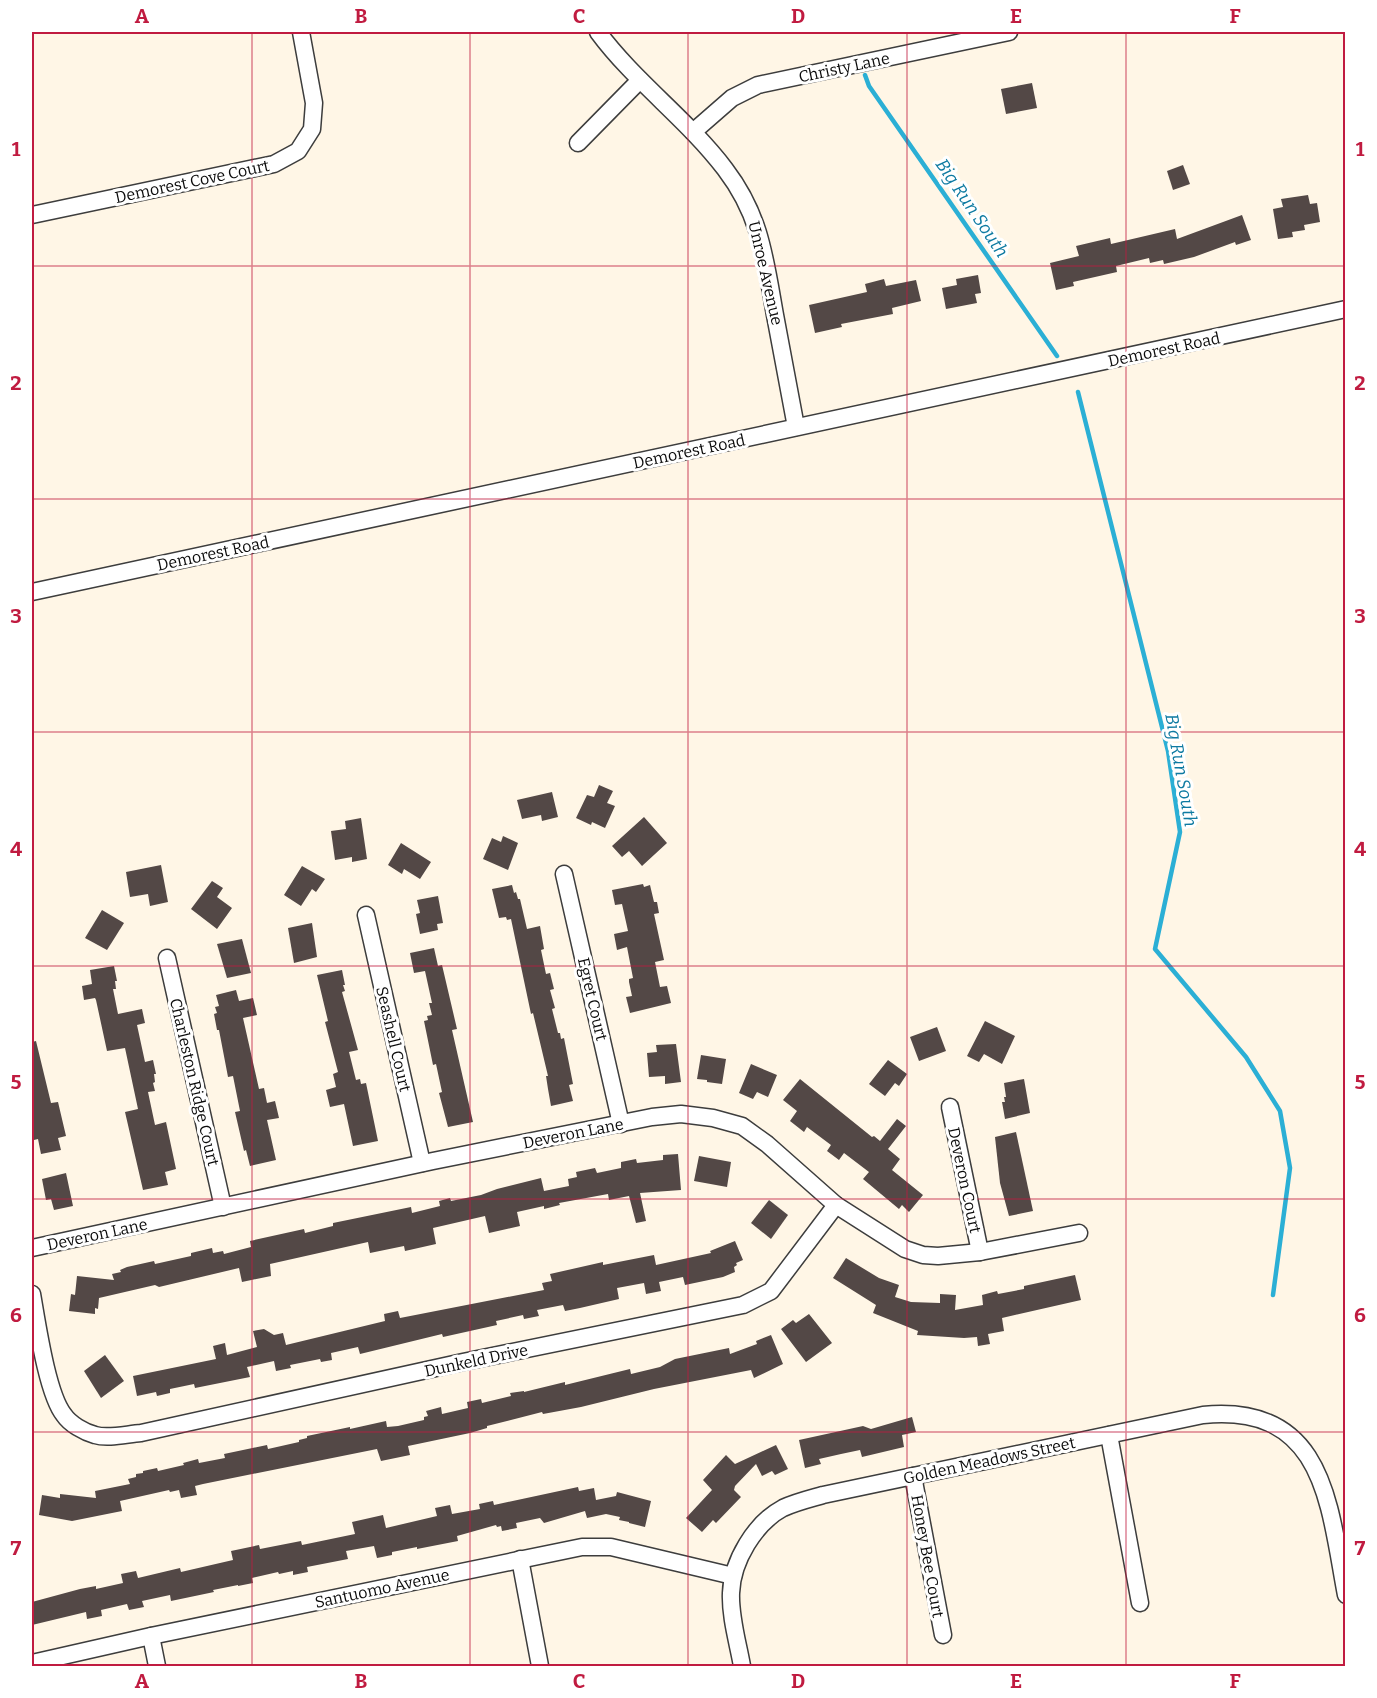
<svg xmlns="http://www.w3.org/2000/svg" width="1377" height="1698" viewBox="0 0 1377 1698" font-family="Bitter,serif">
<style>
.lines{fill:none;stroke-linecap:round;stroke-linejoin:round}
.stream{stroke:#2bafd5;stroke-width:4.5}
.building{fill:#534846}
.minor-casing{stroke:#3d3d3d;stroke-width:19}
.minor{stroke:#fff;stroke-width:16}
.grid{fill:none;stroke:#c01b40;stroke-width:1.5;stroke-opacity:0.55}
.labels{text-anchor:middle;stroke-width:6;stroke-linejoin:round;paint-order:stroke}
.street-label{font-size:16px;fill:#0a0a0a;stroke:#fff}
.water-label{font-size:18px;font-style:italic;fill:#0e7aa1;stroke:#fff}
.neatline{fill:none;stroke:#c01b40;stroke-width:2}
.grid-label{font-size:20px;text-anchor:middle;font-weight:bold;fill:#c01b40}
</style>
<rect width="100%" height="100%" fill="#fff6e6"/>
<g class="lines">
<!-- stream -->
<g class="stream">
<path d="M865 75 869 86 1057 356"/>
<path d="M1078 392 1168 751 1180 832 1155 949 1246 1057 1280 1111 1290 1168 1273 1295"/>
</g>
</g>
<!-- building -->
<g class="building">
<path d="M1032 83 1037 108 1006 114 1001 89Z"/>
<path d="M1183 165 1190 184 1173 190 1167 171Z"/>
<path d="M1308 195 1310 204 1317 203 1320 222 1304 225 1305 230 1292 232 1293 237 1278 239 1273 209 1283 207 1281 199Z"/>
<path d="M1242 215 1251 240 1236 245 1235 242 1194 257 1164 264 1163 260 1150 263 1149 258 1116 266 1117 272 1073 282 1074 286 1056 290 1050 263 1079 256 1076 246 1110 238 1111 244 1175 229 1177 239Z"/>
<path d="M978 275 981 293 975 294 977 303 946 309 942 288 957 285 956 279Z"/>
<path d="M884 279 886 286 916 280 921 301 892 308 893 314 841 324 842 327 815 333 809 305 867 292 865 284Z"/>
<path d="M599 785 613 791 607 803 615 806 605 828 592 822 591 825 576 818 587 795 594 797Z"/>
<path d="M552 792 558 817 542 821 541 815 522 819 517 800Z"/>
<path d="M644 817 667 843 642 866 629 851 622 857 612 846Z"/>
<path d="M361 818 367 859 352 862V857L335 860 331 831 346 829 345 821Z"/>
<path d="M503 836 518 843 508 870 483 859 492 838 501 842Z"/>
<path d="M401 843 431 862 420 879 404 869 402 874 388 865Z"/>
<path d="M161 865 168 902 150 906 148 894 130 897 126 872Z"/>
<path d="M302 866 325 879 316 892 312 889 301 906 284 895Z"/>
<path d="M212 881 223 888 217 897 232 908 217 929 191 909Z"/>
<path d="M643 884 644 887 650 885 654 902H657L659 913 654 914 664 960 655 962 660 987 667 986 671 1003 630 1013 626 997 632 996 629 982V979L633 978 627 947 617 950 614 934 628 931 622 904 615 905 612 890Z"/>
<path d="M512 885 514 893 516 892 518 899H520L527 929 540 926 544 949 541 950 546 974 550 973 554 989 550 990 555 1008 552 1009 558 1033H560L561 1039 564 1038 573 1084 569 1085 573 1101 551 1106 548 1089 546 1076H548L533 1013 531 1014 511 919 507 920 506 917 499 918 492 889Z"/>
<path d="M438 896 443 923 437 924 438 930 420 934 416 914 420 913 417 900Z"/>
<path d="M102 910 124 923 107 950 85 938Z"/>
<path d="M312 923 317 957 294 963 288 928Z"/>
<path d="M242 939 251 973 227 978 217 944Z"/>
<path d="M434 948 438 966 442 965 457 1029 452 1030 473 1122 448 1127 439 1093 442 1092 436 1064 433 1065 424 1021 428 1020 427 1016 432 1015 429 1003H432L425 971 414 973 410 953Z"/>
<path d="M114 966 117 981H115L116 989H113L118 1014 142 1009 145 1023 137 1025 145 1062 153 1060 156 1074H154L155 1082 153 1083 155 1091 148 1092 155 1125 166 1122 176 1169 165 1172 168 1185 143 1190 125 1112 138 1109 125 1048 107 1051 96 1000 95 998 84 1000 82 986 92 984 90 970Z"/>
<path d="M342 970 345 985H343L345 991 342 992 358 1050 349 1052 356 1080 360 1079 361 1084 366 1083 378 1141 353 1146 344 1104 330 1107 326 1090 336 1087 333 1074 338 1072 325 1022 328 1021 317 975Z"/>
<path d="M236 990 239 1001 253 998 257 1015 243 1018 259 1089 264 1088 267 1103 275 1101 279 1118 267 1120 276 1160 250 1166 246 1150 244 1151 235 1112 240 1111 233 1076 228 1077 219 1030H217L214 1014 217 1013 215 1007 219 1006 216 995Z"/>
<path d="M985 1021 1015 1036 1002 1064 984 1054 979 1062 967 1056Z"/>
<path d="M937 1027 946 1051 919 1061 910 1037Z"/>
<path d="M36 1041 51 1103 58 1102 66 1136 58 1138 61 1150 41 1154 38 1139 34 1140 32 1131V1042Z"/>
<path d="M676 1044 681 1082 665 1084V1076L649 1077 647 1053 657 1052 656 1045Z"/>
<path d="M701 1055 726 1059 722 1084 707 1082V1080L697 1079Z"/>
<path d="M888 1060 907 1074 899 1086 895 1083 885 1096 869 1084Z"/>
<path d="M751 1064 777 1075 768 1097 757 1092 753 1099 739 1093Z"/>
<path d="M800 1079 872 1137 874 1136 880 1141 897 1119 906 1126 888 1149 900 1159 892 1170 923 1195 909 1212 902 1205 899 1209 863 1179 869 1172 844 1153 839 1160 827 1151 831 1145 807 1127 804 1132 790 1121 797 1111 783 1100Z"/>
<path d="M1024 1079 1030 1113 1005 1119 1002 1102H1005L1004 1097H1006L1004 1083Z"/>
<path d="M1016 1132 1033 1211 1009 1216 1000 1183 995 1137Z"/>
<path d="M678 1154 681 1190 640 1193 646 1221 636 1223 629 1196 609 1200 608 1194 559 1203 560 1205 544 1209V1206L517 1212 520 1226 489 1233 485 1216 433 1228 436 1244 405 1251 404 1246 370 1253 368 1242 270 1264 271 1276 242 1282 239 1268 159 1287 155 1285 99 1298 98 1309 95 1308V1314L69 1311 71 1294 75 1295 77 1276 114 1280 112 1274 121 1272 120 1270 127 1267 154 1261 155 1264 191 1256V1253L212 1248 213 1253 223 1251 224 1254 251 1247 250 1241 304 1229 305 1233 333 1226V1223L411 1207 412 1213 440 1206 439 1201 450 1198 451 1201 481 1195 497 1189 541 1178 544 1191 569 1186 568 1179 577 1177 576 1172 595 1168 597 1173 621 1168V1162L636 1159 637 1163 663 1160V1155Z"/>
<path d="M699 1156 731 1162 727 1187 694 1181Z"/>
<path d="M66 1173 73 1206 54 1210 51 1199 46 1200 42 1179Z"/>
<path d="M769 1200 788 1215 771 1239 751 1223Z"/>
<path d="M735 1241 743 1260 736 1263 737 1265 734 1267 735 1272 723 1277 685 1285 683 1277 659 1282 661 1291 646 1294 644 1283 617 1288 619 1299 580 1308 565 1311 563 1305 537 1310 539 1316 524 1319 523 1315 496 1321 497 1325 443 1337 442 1334 360 1354 358 1347 331 1353 332 1360 321 1362 320 1359 290 1365 291 1368 276 1371 274 1361 247 1367 250 1377 195 1388 194 1384 170 1389V1393L157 1396 156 1392 137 1396 133 1376 216 1359 213 1346 225 1343 227 1355 257 1347 253 1331 264 1329 274 1335 283 1333 286 1345 385 1321 384 1314 398 1311 400 1318 544 1290 542 1283 552 1281 550 1274 603 1262V1265L654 1255 656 1265 711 1253 710 1251Z"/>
<path d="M846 1258 879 1278 899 1285 895 1297 911 1302 940 1303V1294L956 1295 955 1310 983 1305 982 1295 997 1291 998 1294 1024 1289V1286L1075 1275 1081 1300 1002 1318 1004 1331 988 1334 990 1344 978 1346 977 1337 964 1338 917 1335 918 1331 873 1313 876 1305 833 1278Z"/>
<path d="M809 1314 832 1343 806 1362 781 1329 793 1320 796 1323Z"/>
<path d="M771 1335 783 1364 754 1378 751 1370 654 1389 581 1407 543 1414 542 1412 487 1426V1428L470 1433 408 1446 410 1455 381 1461 377 1449 203 1484 195 1486 197 1495 181 1498 179 1490 170 1492 169 1490 120 1501 122 1511 72 1521 39 1515 42 1495 60 1498V1494L96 1498 95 1491 130 1484 128 1479 136 1477V1474L143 1473V1471L157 1468 158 1471 184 1465 183 1463 198 1459 199 1463 225 1458 224 1454 267 1445 268 1449 299 1442V1440L307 1438V1436L350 1427V1429L386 1421 387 1427 398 1426 424 1420V1417L428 1416 426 1411 441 1407 442 1414 468 1408 467 1402 481 1399 482 1403 511 1396 510 1393 524 1391V1392L565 1382V1385L630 1369 631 1374 660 1367 675 1359 729 1348 730 1354 757 1344 756 1341Z"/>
<path d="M105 1355 124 1381 101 1398 84 1371Z"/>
<path d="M912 1417 916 1432 902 1435 904 1447 862 1457 860 1450 841 1454 819 1459 821 1464 805 1468 799 1440 863 1426 871 1429Z"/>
<path d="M776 1445 788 1469 775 1475 772 1471 762 1476 756 1464 735 1486 734 1490 741 1497 716 1523 713 1520 702 1532 686 1518 712 1490 703 1480 726 1455 735 1464Z"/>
<path d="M578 1487 579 1491 594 1488 596 1500 616 1496 617 1492 651 1501 645 1527 629 1523V1522L619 1520 620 1517 606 1514 587 1518 585 1511 544 1523 540 1518 516 1523 517 1528 502 1531 501 1526 497 1527 496 1525 457 1536 458 1541 417 1549V1547L392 1552V1555L377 1558 374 1546 346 1551 348 1559 307 1567 308 1572 293 1575V1571L279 1574 278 1572 252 1578 253 1583 238 1586V1585L213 1590 214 1592 171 1601 170 1595 142 1601 144 1607 129 1610 127 1604 101 1610 102 1616 87 1619 86 1612 32 1625V1602L80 1589 96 1586V1589L123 1583 121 1574 136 1571 138 1578 180 1568 181 1572 233 1560 231 1551 259 1545 260 1549 301 1541 302 1545 355 1534 352 1522 383 1515 386 1528 437 1516 435 1508 450 1505 452 1514 480 1509 479 1504 493 1501 494 1505Z"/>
</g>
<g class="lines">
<!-- minor casing -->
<g class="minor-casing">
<g id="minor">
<path d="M598 32C635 82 687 119 725 169 761 216 765 259 775 315 782 352 789 390 796 427"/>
<path d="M693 132 732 98 758 85 1009 32"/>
<path d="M578 143 640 80"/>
<path d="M32 215 274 164 298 151 312 129 314 103 301 32"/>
<path d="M32 592 1346 309"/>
<path d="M564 874 621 1124"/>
<path d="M366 915 422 1163"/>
<path d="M167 958 223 1207"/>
<path d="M950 1107 980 1252"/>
<path d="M32 1248 433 1161 652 1117 681 1114 713 1118 742 1126 767 1144 836 1205 905 1249 923 1255 938 1256 980 1252 1079 1233"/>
<path d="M32 1294C37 1322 47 1394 64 1415 70 1424 84 1432 95 1435 108 1439 127 1434 141 1433L463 1362 743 1305 771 1291 836 1205"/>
<path d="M1109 1435 1140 1603"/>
<path d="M913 1476 943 1635"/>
<path d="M520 1559 540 1666"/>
<path d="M151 1636 157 1666"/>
<path d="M32 1663 151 1636 582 1547H611L733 1576"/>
<path d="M742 1666C738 1643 730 1617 731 1593 732 1561 755 1523 783 1508 796 1502 809 1499 823 1495L1203 1415C1325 1403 1329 1505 1346 1595"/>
</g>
</g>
<!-- minor -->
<use href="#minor" class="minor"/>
</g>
<!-- grid -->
<path class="grid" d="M252 32V1666M470 32V1666M688 32V1666M907 32V1666M1126 32V1666M32 266H1346M32 499H1346M32 732H1346M32 966H1346M32 1199H1346M32 1432H1346"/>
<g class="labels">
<!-- street labels -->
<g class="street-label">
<text transform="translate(844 67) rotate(-12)" y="6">Christy Lane</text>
<text transform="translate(192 181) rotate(-12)" y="6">Demorest Cove Court</text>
<text transform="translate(766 273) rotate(77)" y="6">Unroe Avenue</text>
<text transform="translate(1164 349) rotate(-12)" y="6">Demorest Road</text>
<text transform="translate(689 451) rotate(-12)" y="6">Demorest Road</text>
<text transform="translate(213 553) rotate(-12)" y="6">Demorest Road</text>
<text transform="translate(593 999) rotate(77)" y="6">Egret Court</text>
<text transform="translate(394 1039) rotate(77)" y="6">Seashell Court</text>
<text transform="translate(195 1082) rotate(77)" y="6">Charleston Ridge Court</text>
<text transform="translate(573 1133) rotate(-11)" y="6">Deveron Lane</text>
<text transform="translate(965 1180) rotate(78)" y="6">Deveron Court</text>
<text transform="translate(97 1234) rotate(-12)" y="6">Deveron Lane</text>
<text transform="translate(476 1360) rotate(-12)" y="6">Dunkeld Drive</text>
<text transform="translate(989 1460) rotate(-12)" y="6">Golden Meadows Street</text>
<text transform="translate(928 1556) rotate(80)" y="6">Honey Bee Court</text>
<text transform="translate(382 1588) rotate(-12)" y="6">Santuomo Avenue</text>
</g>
<!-- water labels -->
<g class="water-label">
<text transform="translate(972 208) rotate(56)" y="6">Big Run South</text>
<text transform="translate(1181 770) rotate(80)" y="6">Big Run South</text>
</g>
</g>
<!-- border -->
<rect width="1377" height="1698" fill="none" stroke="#ffffff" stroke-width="66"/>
<rect x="33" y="33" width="1311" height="1632" class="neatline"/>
<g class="grid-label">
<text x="142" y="23">A</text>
<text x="361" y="23">B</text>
<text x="579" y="23">C</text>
<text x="798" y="23">D</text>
<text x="1016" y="23">E</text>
<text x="1235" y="23">F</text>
<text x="16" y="156">1</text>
<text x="1360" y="156">1</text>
<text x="16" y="390">2</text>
<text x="1360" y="390">2</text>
<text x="16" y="623">3</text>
<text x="1360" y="623">3</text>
<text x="16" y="856">4</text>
<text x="1360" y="856">4</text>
<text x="16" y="1089">5</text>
<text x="1360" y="1089">5</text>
<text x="16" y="1322">6</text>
<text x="1360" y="1322">6</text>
<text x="16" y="1555">7</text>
<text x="1360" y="1555">7</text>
<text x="142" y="1688">A</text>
<text x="361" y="1688">B</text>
<text x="579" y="1688">C</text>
<text x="798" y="1688">D</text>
<text x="1016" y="1688">E</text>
<text x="1235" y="1688">F</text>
</g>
</svg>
